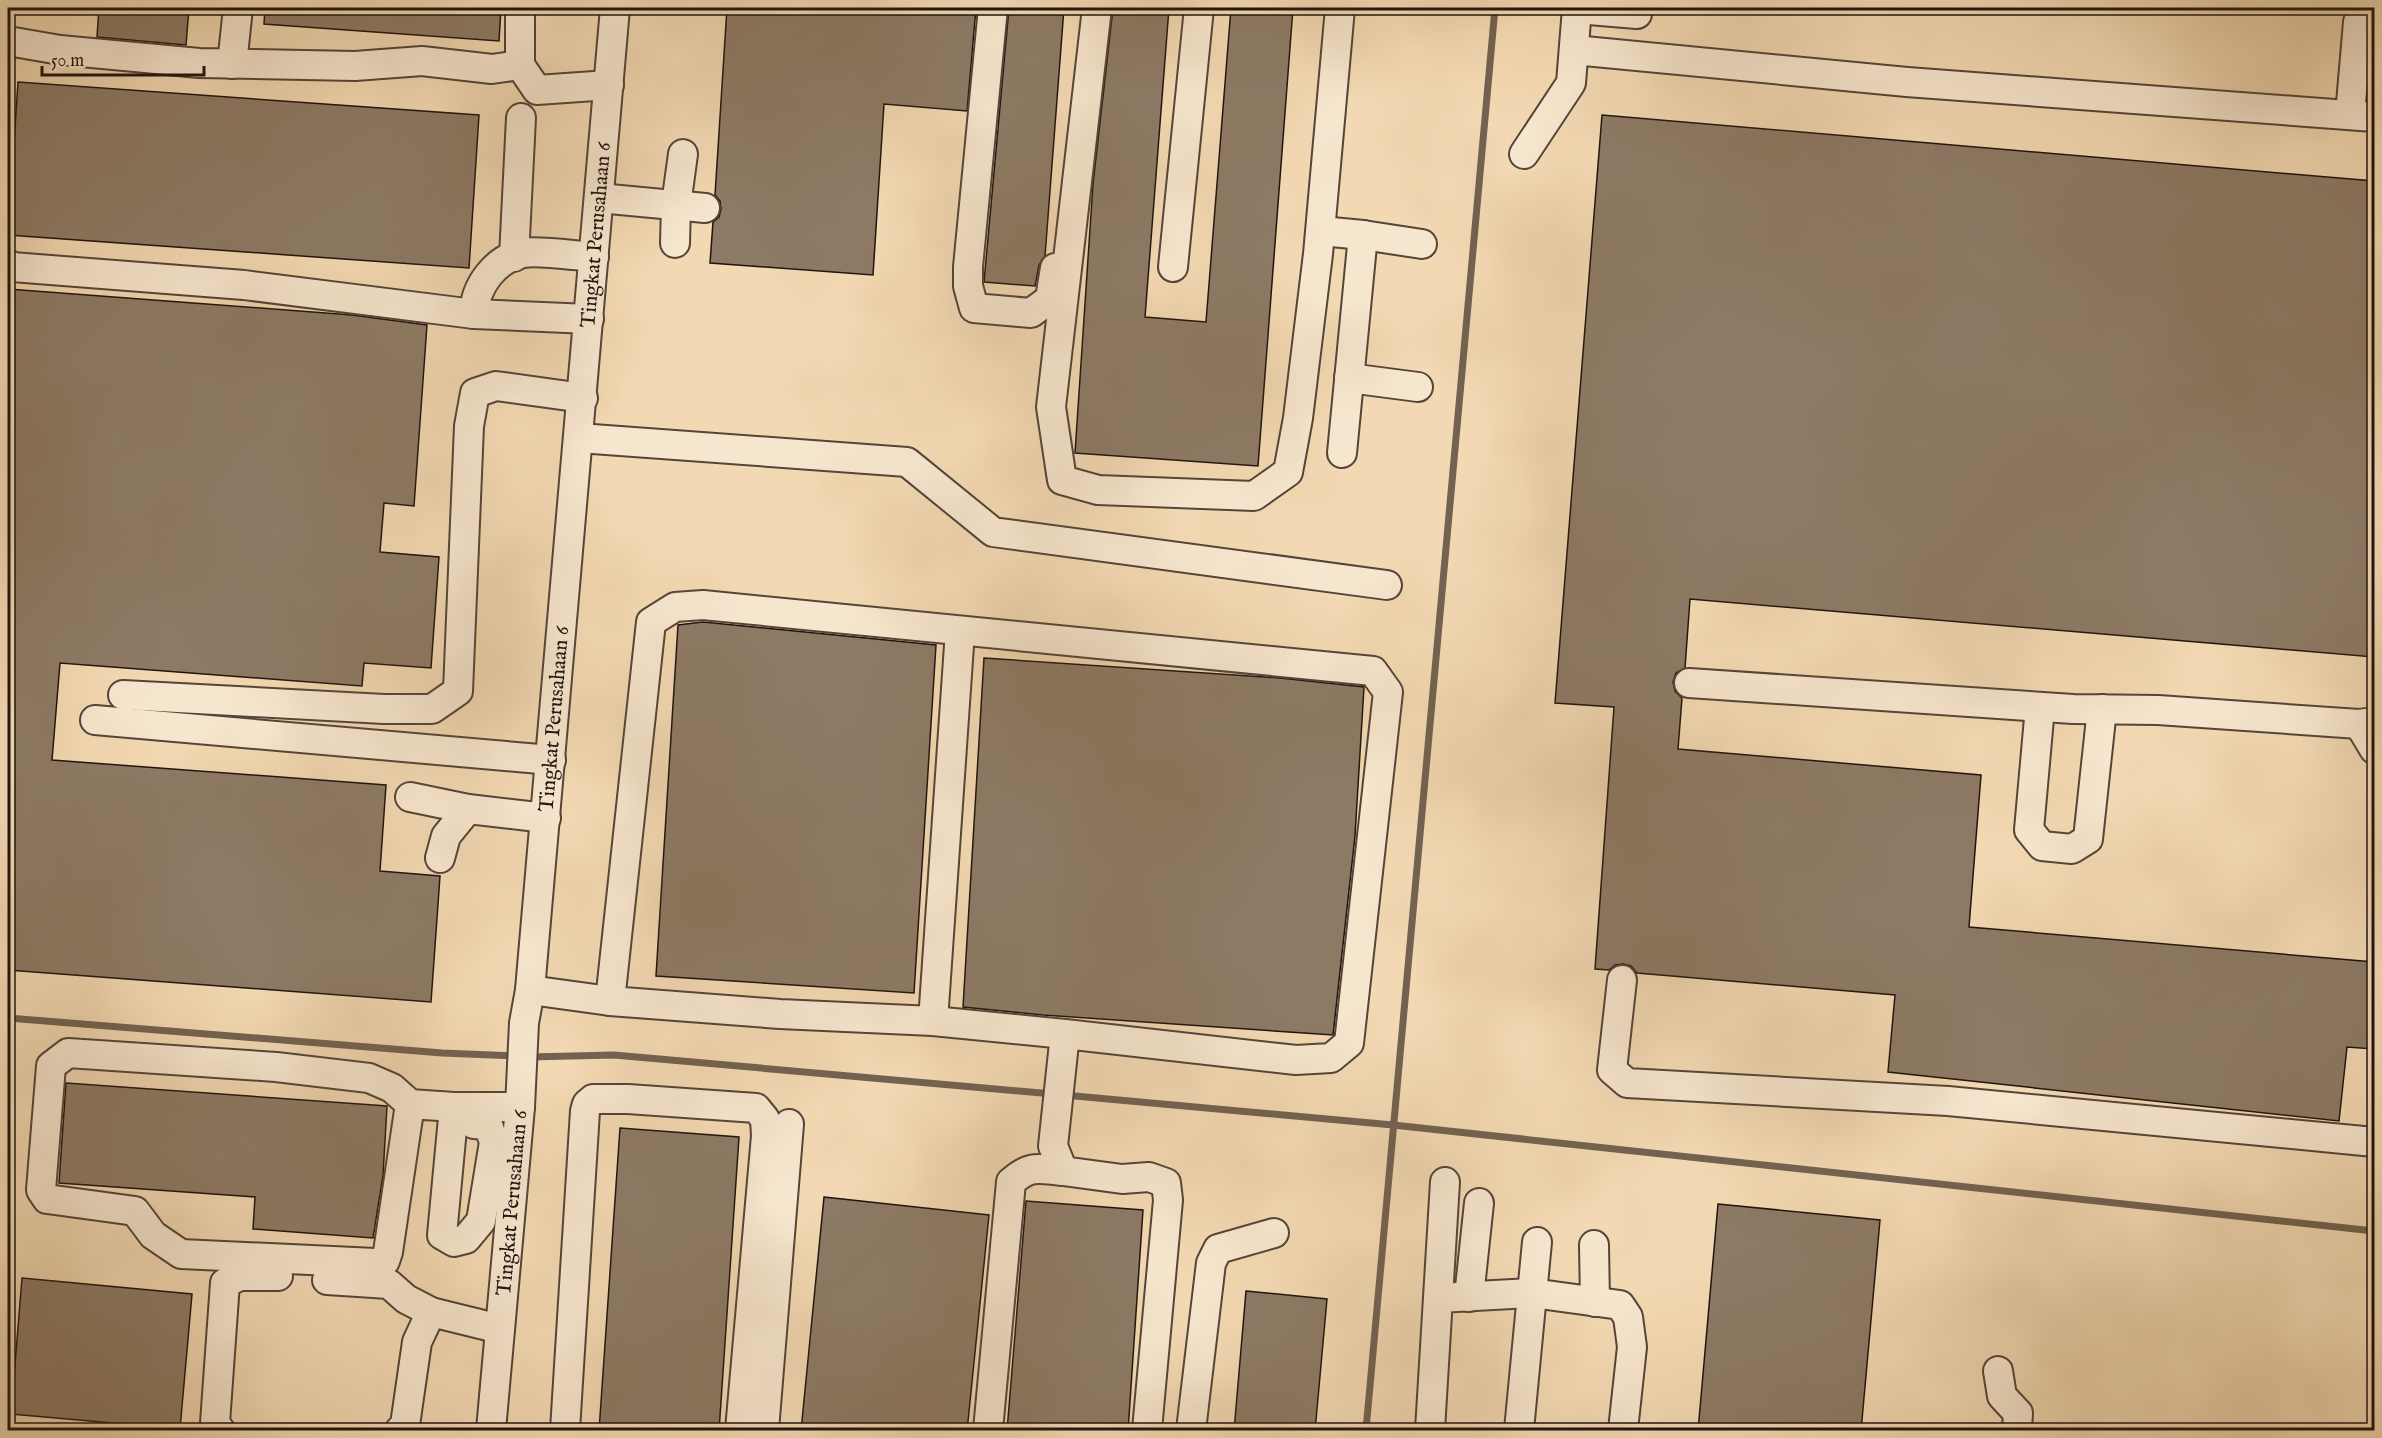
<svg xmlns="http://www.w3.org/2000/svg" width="2382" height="1438" viewBox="0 0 2382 1438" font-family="'IM FELL English',serif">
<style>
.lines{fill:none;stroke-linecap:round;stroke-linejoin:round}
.stream{stroke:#736251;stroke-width:7}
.building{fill:#8d7a65;stroke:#1f1410;stroke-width:1.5}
.minor-casing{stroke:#544539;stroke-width:32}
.minor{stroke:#f7e6ce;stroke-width:28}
.labels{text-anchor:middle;stroke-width:4.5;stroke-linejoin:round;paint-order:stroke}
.street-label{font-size:21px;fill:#1f1410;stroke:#f7e6ce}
</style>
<rect width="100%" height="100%" fill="#f3d9b3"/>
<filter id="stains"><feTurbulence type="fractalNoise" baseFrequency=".00333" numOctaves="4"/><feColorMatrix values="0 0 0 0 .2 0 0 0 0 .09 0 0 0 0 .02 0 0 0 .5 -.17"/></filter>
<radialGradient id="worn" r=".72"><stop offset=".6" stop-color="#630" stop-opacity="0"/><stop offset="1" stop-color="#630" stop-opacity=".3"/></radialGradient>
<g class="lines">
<!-- stream -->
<g class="stream">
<path d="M8 1018 442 1053 515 1056"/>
<path d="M529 1057 614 1055 1053 1094"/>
<path d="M1064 1095 1393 1125 2374 1231"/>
<path d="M1366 1430 1495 8"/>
</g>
</g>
<!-- building -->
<g class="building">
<path d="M99 8H189L186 45 97 37Z"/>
<path d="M265 8H501L499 41 264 24Z"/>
<path d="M727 8H976L967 111 884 104 873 275 710 263 713 222 719 217 721 209 720 201 715 195Z"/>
<path d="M1009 8H1064L1045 256 1039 265 1035 286 984 282Z"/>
<path d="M1113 8H1169L1145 317 1206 322 1231 8H1293L1258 466 1075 453 1093 184Z"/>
<path d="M18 82 479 115 469 268 8 235Z"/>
<path d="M1602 115 2374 181V657L1690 599 1685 668 1676 673 1673 682 1675 691 1682 698 1678 749 1981 775 1969 927 2374 962V1049L2347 1047 2339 1121 1888 1072 1895 995 1637 973 1631 966 1623 964 1615 965 1609 970 1595 969 1614 707 1555 703Z"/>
<path d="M8 289 352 315 427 325 414 506 384 503 380 552 439 557 431 668 364 663 362 686 60 663 52 760 386 785 380 871 440 876 431 1002 8 970Z"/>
<path d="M703 622 936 645 914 993 656 976 678 625Z"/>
<path d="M984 658 1280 678 1364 687 1355 836 1333 1035 1043 1015 963 1007Z"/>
<path d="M66 1083 387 1106 383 1175 373 1238 253 1229 255 1197 59 1183Z"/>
<path d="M620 1128 739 1137 719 1431H599Z"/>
<path d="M824 1197 989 1215 967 1431H801Z"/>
<path d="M1026 1201 1143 1210 1128 1431H1007Z"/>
<path d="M1718 1204 1880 1220 1861 1431H1698Z"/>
<path d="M22 1278 192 1294 180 1429 11 1414Z"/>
<path d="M1246 1291 1327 1299 1315 1431H1234Z"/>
</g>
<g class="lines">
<!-- minor casing -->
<g class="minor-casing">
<g id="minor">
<path d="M520 8V65L537 90 609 85"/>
<path d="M993 8 968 267V286L974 308 1031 313 1050 299 1055 268"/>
<path d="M1097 8 1051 407 1062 480 1098 490 1254 496 1288 472 1298 418 1318 254 1340 8"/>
<path d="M1577 9 1637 14 1638 8"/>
<path d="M8 41 60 50 199 63 355 66 422 61 492 69 520 65"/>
<path d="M1574 50 1907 82 2374 117"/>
<path d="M232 64 238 8"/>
<path d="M2350 115 2358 22"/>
<path d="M1524 154 1571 83 1577 8"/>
<path d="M599 198 705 208"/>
<path d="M1321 231 1363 235 1422 244"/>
<path d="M675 243 676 205 683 154"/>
<path d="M514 257 521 118"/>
<path d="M8 264 12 267 244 285 474 314C475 286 495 259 523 253 536 250 579 256 594 257"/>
<path d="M1173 267 1199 8"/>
<path d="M474 314 589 319"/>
<path d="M1349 378 1418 387"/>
<path d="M579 438 907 462 993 532 1387 585"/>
<path d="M1342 453 1363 235"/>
<path d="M1689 683 2073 709 2158 710 2359 724 2374 722"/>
<path d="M123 695 384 709H432L458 691 469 426 475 393 496 386 583 398"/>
<path d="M2040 707 2029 830 2042 846 2072 849 2088 839 2102 709"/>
<path d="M95 720 551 760"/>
<path d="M2359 724 2374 749"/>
<path d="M410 797 468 809"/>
<path d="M440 858 446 836 468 809 546 818"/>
<path d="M1622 980 1612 1070 1627 1083 1948 1101 2374 1142"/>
<path d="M530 990 610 1001"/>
<path d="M933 1021 960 631"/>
<path d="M1065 1034 933 1021 780 1014 610 1001 651 622 675 607 703 605 1373 671 1388 692 1349 1043 1331 1058 1296 1060 1065 1034 1053 1146 1063 1171 1122 1179 1149 1177 1166 1183 1168 1200 1147 1430"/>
<path d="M410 1104 388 1252 385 1261 375 1263 181 1254 153 1235 135 1211 47 1199 41 1190 51 1066 68 1053 276 1067 369 1078 392 1088 410 1104 454 1107"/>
<path d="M474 1124 488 1125 494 1142 481 1221 466 1239 454 1242 442 1235 454 1107H520"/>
<path d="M1594 1245 1595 1302"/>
<path d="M327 1280 389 1284 406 1299 431 1312 500 1329"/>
<path d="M1469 1297 1479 1203"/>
<path d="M1439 1298 1532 1293 1620 1305 1628 1317 1632 1347 1623 1430"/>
<path d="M1998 1371 2002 1396 2018 1413 2017 1430"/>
<path d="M220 1430 215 1423 225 1283 240 1276H278"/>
<path d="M400 1430 405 1425 417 1342 431 1312"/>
<path id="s1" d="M491 1430 520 1107 524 1023 530 990 615 8"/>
<path d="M565 1430 585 1111 587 1104 593 1099H628L756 1108 765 1119 766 1136 740 1430"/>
<path d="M764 1430 789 1124"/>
<path d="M988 1430 1011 1182C1031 1164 1039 1169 1063 1171"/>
<path d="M1191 1430 1211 1263 1218 1249 1274 1233"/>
<path d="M1430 1430 1445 1182"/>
<path d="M1519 1430 1537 1242"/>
</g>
</g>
<!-- minor -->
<use href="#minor" class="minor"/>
</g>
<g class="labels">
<!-- street labels -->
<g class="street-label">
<text dy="7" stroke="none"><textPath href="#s1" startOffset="1200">Tingkat Perusahaan 6</textPath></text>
<text dy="7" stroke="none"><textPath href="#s1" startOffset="714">Tingkat Perusahaan 6</textPath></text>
<text dy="7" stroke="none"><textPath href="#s1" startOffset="228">Tingkat Perusahaan 6</textPath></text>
</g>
</g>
<!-- margin -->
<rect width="2382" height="1438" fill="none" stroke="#f3d9b3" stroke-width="30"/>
<rect x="9" y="9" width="2364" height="1420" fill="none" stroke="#1f1410" stroke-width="3"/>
<rect x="15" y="15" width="2352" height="1408" fill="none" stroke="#1f1410" stroke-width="1.5"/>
<!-- scale -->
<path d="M42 66v9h162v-9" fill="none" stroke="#1f1410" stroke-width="3"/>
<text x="51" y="66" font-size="18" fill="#1f1410" stroke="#f7e6ce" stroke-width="4.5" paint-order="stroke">50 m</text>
<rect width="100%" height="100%" filter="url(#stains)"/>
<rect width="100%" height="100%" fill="url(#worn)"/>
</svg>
